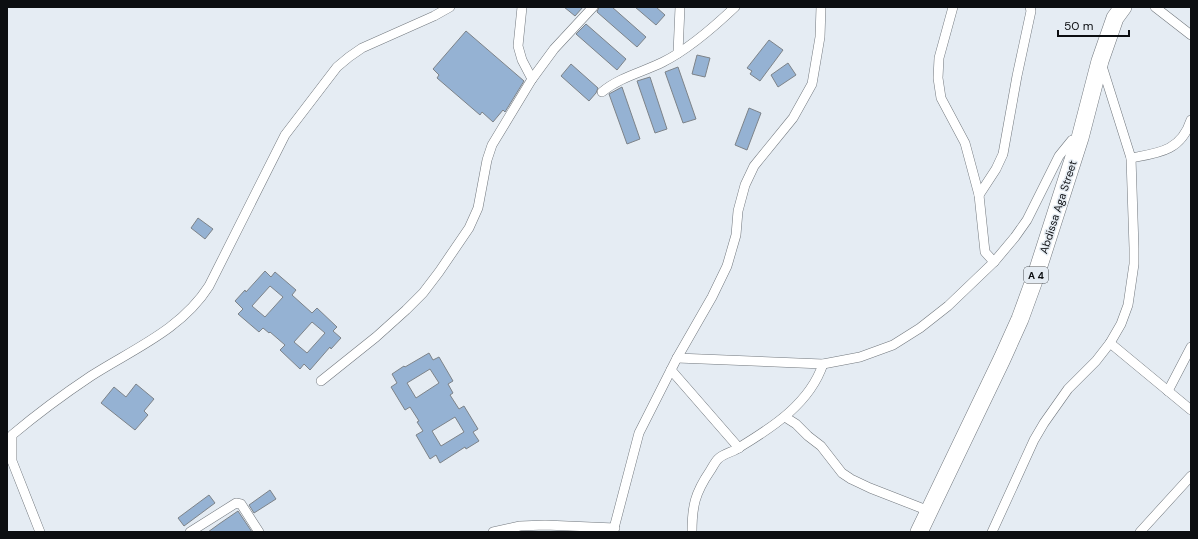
<svg xmlns="http://www.w3.org/2000/svg" width="1198" height="539" viewBox="0 0 1198 539" font-family="'DM Sans',sans-serif">
<style>
.building{fill:#95b2d3;stroke:#7d8389;fill-rule:evenodd}
.lines{fill:none;stroke-linecap:round;stroke-linejoin:round}
.street-casing{stroke:#71777d;stroke-width:10}
.highway-casing{stroke:#71777d;stroke-width:18}
.street{stroke:#fff;stroke-width:9}
.highway{stroke:#fff;stroke-width:17}
.labels{text-anchor:middle;stroke-width:3;stroke-linejoin:round;paint-order:stroke}
.shield{fill:#e5ecf3;stroke:#4d5155;stroke-width:1}
.shield-label{font-size:10px;font-weight:bold;fill:#0c0e11}
.street-label{font-size:11px;fill:#0c0e11;stroke:#e5ecf3}
</style>
<rect width="100%" height="100%" fill="#e5ecf3"/>
<!-- building -->
<g class="building">
<path d="M564 7H583L575 16Z"/>
<path d="M599 7H612L646 37 637 47 597 12Z"/>
<path d="M635 7H656L665 15 656 25Z"/>
<path d="M586 24 626 59 617 70 576 34Z"/>
<path d="M466 31 524 81 505 112 503 110 493 122 482 112 480 115 437 78 439 75 433 69Z"/>
<path d="M769 40 783 50 760 81 750 74 752 71 747 68Z"/>
<path d="M697 55 710 58 705 77 692 74Z"/>
<path d="M788 63 796 75 778 87 771 75Z"/>
<path d="M571 64 598 88 596 93 589 101 561 76Z"/>
<path d="M678 67 696 119 683 123 665 72Z"/>
<path d="M650 77 667 129 655 133 637 81Z"/>
<path d="M622 87 640 139 627 144 609 94Z"/>
<path d="M749 108 761 113 747 150 735 145Z"/>
<path d="M198 218 213 229 205 239 191 228Z"/>
<path d="M265 271 271 277 275 272 296 290 292 295 312 313 317 308 337 327 333 331 341 338 331 349 330 347 310 370 304 364 300 369 280 350 285 345 270 332 269 333 263 328 259 332 238 314 243 309 235 301 245 290 246 292ZM270 286 283 297 265 317 252 306ZM312 322 325 333 307 353 294 342Z"/>
<path d="M429 353 433 360 439 357 453 381 448 384 453 393 450 395 459 409 464 406 478 429 473 432 479 441 466 449 465 447 440 463 436 455 430 459 416 435 423 431 417 422 419 421 410 407 405 410 391 387 397 383 392 374 404 366 405 367ZM430 369 439 383 416 398 407 383ZM455 417 464 432 441 446 432 431Z"/>
<path d="M136 384 154 399 144 411 148 415 135 430 101 403 114 387 126 397Z"/>
<path d="M270 490 276 499 254 513 249 505Z"/>
<path d="M209 495 215 503 184 526 178 518Z"/>
<path d="M238 511 252 532H208L219 524Z"/>
</g>
<g class="lines">
<!-- street casing -->
<g class="street-casing">
<g id="street">
<path d="M522 7 518 46 522 60 532 79"/>
<path d="M953 7 939 58 938 78 941 98 965 143 979 195 985 252 994 262"/>
<path d="M1155 7 1191 35"/>
<path d="M678 53 680 7"/>
<path d="M602 92C620 77 643 72 663 62 687 50 715 26 735 7"/>
<path d="M1131 158C1159 153 1181 151 1191 120"/>
<path d="M979 195 996 169 1003 154 1017 76 1031 11 1030 7"/>
<path d="M1110 343 1191 410"/>
<path d="M677 358 823 364 860 357 893 345 920 328 948 306 994 262 1015 237 1027 220 1059 156 1072 140 1080 138"/>
<path d="M671 370 739 448"/>
<path d="M321 381 376 337 406 310 423 293 439 272 469 228 478 208 487 160 492 145 532 79 554 49 593 7"/>
<path d="M1168 391 1191 347"/>
<path d="M785 417 796 424 808 436 821 446 842 473 851 479 870 488 929 511"/>
<path d="M40 532 12 461V435C37 414 64 394 91 376 133 349 181 330 209 286L285 135 337 67 349 57 362 48 434 16 450 7"/>
<path d="M190 532 236 503 241 504 259 532"/>
<path d="M493 532 520 526 545 525 615 528"/>
<path d="M613 532 639 433 677 358 712 297 727 266 736 235 738 211 745 185 754 166 793 118 812 84 820 37 821 7"/>
<path d="M692 532C692 506 695 493 710 471 712 468 715 462 718 459 724 453 734 452 740 447 773 427 810 403 823 364"/>
<path d="M992 532 1034 440 1044 423 1068 389 1096 361 1110 343 1121 324 1128 305 1134 264V248L1131 158 1102 66"/>
<path d="M1140 532 1191 476"/>
</g>
</g>
<!-- highway casing -->
<g class="highway-casing">
<path id="highway" d="M919 532 1002 359 1020 319 1036 275 1080 138 1100 61 1115 18 1123 7"/>
</g>
<!-- street -->
<use href="#street" class="street"/>
<!-- highway -->
<use href="#highway" class="highway"/>
</g>
<g class="labels">
<!-- shield labels -->
<rect class="shield" x="1024" y="267" width="24" height="16" rx="3"/>
<g class="shield-label">
<text x="1036" y="279">A 4</text>
</g>
<!-- street labels -->
<g class="street-label">
<text transform="translate(1058 207) rotate(-72)" y="4">Abdissa Aga Street</text>
</g>
</g>
<!-- border -->
<rect width="1198" height="539" fill="none" stroke="#0c0e11" stroke-width="16"/>
<!-- scale -->
<path d="M1058 30v6h71v-6" fill="none" stroke="#0c0e11" stroke-width="2"/>
<text x="1064" y="30" font-size="12" fill="#0c0e11" stroke="#e5ecf3" stroke-width="3" paint-order="stroke">50 m</text>
</svg>
